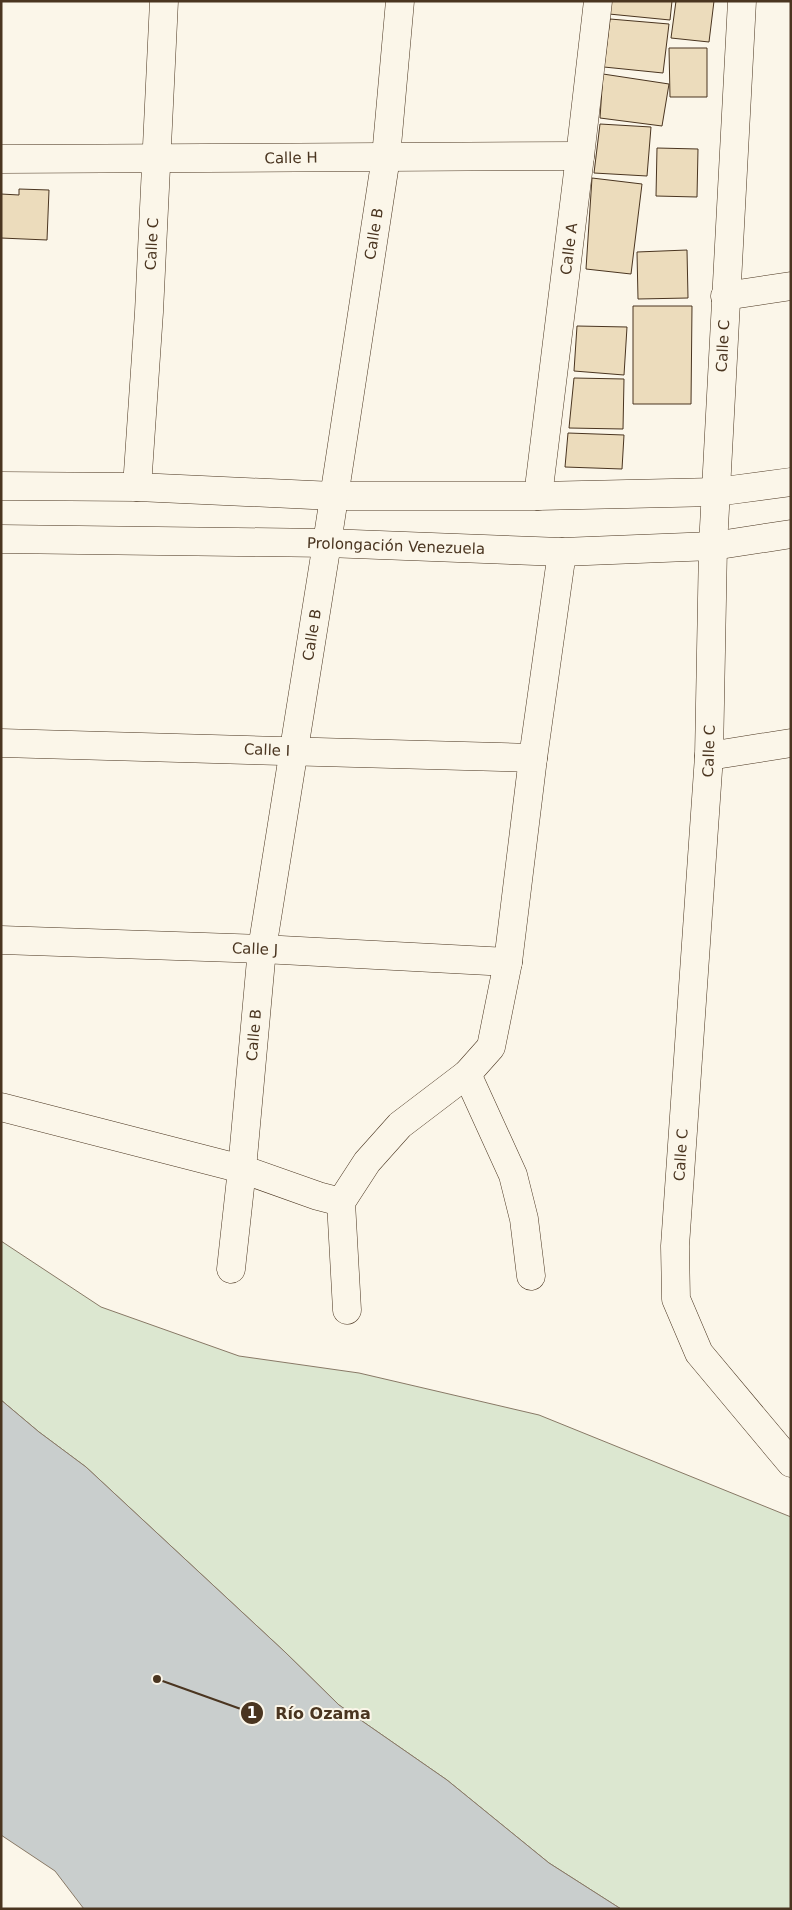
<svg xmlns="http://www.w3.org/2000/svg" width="792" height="1910" viewBox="0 0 792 1910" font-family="'DejaVu Sans',sans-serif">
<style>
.green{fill:#dce7d0;stroke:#887966}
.water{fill:#c9cecd;stroke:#887966}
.building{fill:#ecdcbc;stroke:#4a3520}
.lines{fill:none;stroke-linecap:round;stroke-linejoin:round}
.minor-casing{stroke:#4a3520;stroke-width:29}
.minor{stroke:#fbf6e9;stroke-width:28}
.labels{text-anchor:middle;stroke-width:4;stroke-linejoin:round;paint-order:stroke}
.street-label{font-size:15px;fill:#4a3520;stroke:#fbf6e9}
.leader{fill:none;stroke:#4a3520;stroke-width:2}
.callout-dot{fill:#4a3520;stroke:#fbf6e9;stroke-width:2}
.mark-label{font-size:15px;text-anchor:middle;font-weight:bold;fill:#fff}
.callout-label{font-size:16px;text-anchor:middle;font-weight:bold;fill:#4a3520;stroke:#fbf6e9;stroke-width:4;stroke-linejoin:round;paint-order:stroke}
</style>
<rect width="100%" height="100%" fill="#fbf6e9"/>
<!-- green -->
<path class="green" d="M1 1241 101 1307 239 1356 359 1373 539 1415 791 1517V1909H621L549 1863 447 1780 339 1705 285 1652 86 1467 39 1432 1 1400Z"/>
<!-- water -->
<path class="water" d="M1 1400 39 1432 86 1467 285 1652 339 1705 447 1780 549 1863 621 1909H84L55 1871 1 1835Z"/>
<!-- building -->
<g class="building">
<path d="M611 1H672L670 20 609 14Z"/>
<path d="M676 1H714L709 42 671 38Z"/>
<path d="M610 19 669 24 663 73 604 67Z"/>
<path d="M669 48H707V97H670Z"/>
<path d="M603 74 669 84 662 126 600 118Z"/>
<path d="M600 124 651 127 647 176 594 173Z"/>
<path d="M657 148 698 149 697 197 656 196Z"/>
<path d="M592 178 642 184 631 274 586 269Z"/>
<path d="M19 189 49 190 47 240 1 238V194L19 195Z"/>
<path d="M687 250 688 298 638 299 637 252Z"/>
<path d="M633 306H692L691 404H633Z"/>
<path d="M577 326 627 327 624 375 574 371Z"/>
<path d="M574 378 624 379 623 429 569 428Z"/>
<path d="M568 433 624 435 622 469 565 467Z"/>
</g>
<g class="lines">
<!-- minor casing -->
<g class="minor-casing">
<g id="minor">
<path d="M742 1 713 546 709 756 675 1246 676 1299 699 1353 791 1463"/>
<path d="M1 159 580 156"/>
<path d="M725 296 791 286"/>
<path d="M1 486 137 487 334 496H538L716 492 791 482"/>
<path d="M137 487 149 312 164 1"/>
<path d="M538 496 580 156 598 1"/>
<path d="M1 539 327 543 562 552 713 546 791 534"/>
<path d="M1 743 533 758"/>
<path d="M709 756 791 743"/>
<path d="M1 940 262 949 508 962"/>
<path d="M467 1074 513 1175 524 1219 531 1276"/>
<path d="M1 1107 242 1169 318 1196 341 1202"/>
<path d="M231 1269 242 1169 262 949 327 543 386 157 400 1"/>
<path d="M347 1310 341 1202 367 1162 400 1125 467 1074 491 1047 508 962 533 758 562 552"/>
</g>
</g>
<!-- minor -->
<use href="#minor" class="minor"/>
</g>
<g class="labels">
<!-- street labels -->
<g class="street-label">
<text transform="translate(291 158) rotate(-1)" y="5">Calle H</text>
<text transform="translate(374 234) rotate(-81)" y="5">Calle B</text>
<text transform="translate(152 244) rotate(-87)" y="5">Calle C</text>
<text transform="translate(569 249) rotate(-83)" y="5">Calle A</text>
<text transform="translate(723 346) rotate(-87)" y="5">Calle C</text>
<text transform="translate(396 546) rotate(2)" y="5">Prolongación Venezuela</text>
<text transform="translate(312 635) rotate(-81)" y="5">Calle B</text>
<text transform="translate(267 750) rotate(2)" y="5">Calle I</text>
<text transform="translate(709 751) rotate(-88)" y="5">Calle C</text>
<text transform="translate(255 949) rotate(2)" y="5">Calle J</text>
<text transform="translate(254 1035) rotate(-85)" y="5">Calle B</text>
<text transform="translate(681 1155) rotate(-86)" y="5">Calle C</text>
</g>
</g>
<!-- callouts -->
<path class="leader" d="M157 1679L252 1713"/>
<g class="callout-dot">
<circle cx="157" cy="1679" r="5"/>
<circle cx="252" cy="1713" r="12"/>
</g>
<g class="mark-label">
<text x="252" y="1718">1</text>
</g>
<g class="callout-label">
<text x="323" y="1719">Río Ozama</text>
</g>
<!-- border -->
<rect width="792" height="1910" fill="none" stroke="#4a3520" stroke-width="5"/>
</svg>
